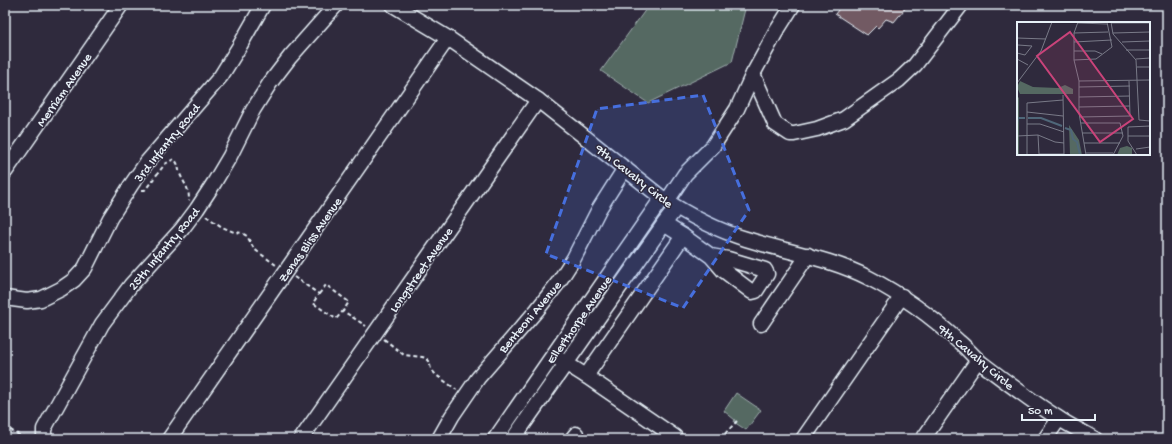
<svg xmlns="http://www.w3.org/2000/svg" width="1172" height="444" viewBox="0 0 1172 444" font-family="'Gochi Hand',sans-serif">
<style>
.green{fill:#556962;stroke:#9eadad}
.building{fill:#725a64;stroke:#e8f1f8}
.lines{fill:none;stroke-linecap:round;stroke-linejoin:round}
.minor-casing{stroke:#e8f1f8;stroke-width:17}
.path{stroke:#e8f1f8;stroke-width:2;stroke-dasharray:4 3;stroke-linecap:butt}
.minor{stroke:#2f2a3d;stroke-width:14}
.marked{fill:#466fde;fill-opacity:0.2;stroke:#466fde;stroke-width:3;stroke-dasharray:8 5;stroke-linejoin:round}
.labels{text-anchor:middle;stroke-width:3;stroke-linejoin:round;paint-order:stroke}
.street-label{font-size:13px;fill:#e8f1f8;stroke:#2f2a3d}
.inset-river{fill:none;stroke:#4f6779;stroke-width:2}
.inset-road{fill:none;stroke:#797a88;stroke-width:1}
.view{fill:#ca437a;fill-opacity:0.15;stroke:#ca437a;stroke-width:2}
.inset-edge{fill:none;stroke:#e8f1f8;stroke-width:2}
</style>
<rect width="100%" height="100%" fill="#2f2a3d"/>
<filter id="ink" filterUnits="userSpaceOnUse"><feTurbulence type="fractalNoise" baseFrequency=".025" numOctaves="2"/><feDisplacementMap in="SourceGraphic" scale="8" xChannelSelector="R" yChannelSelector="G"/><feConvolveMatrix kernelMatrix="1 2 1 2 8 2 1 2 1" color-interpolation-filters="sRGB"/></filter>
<g filter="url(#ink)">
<!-- green -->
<g class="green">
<path d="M649 5H746L732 62 648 103 601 71Z"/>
<path d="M736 393 761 410 746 430 734 422 735 420 724 411Z"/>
</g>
<!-- building -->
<path class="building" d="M839 5H908L894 22 886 19 878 28 876 26 867 35 835 14 838 10Z"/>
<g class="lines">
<!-- minor casing -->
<g class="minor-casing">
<g id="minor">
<path d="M393 5 448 38 538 100 662 198C688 215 716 230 746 239 787 252 830 258 869 278 902 295 931 316 958 341 966 347 972 355 980 362 1005 381 1031 401 1058 418 1070 426 1083 432 1095 439"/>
<path d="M753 74 775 124 790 134H794L817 129 844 119 899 80 915 65 961 5"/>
<path d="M5 172 121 5"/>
<path d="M667 201 685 174 713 146 737 109 753 74 776 32 793 5"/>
<path d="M683 236 711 256 728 259 765 270 767 274 756 291 752 292 723 270 711 256"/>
<path d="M5 298 27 301 41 299 61 289 74 280 85 268 110 218 131 185 147 162 221 76 239 47 263 5"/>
<path d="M761 324 808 255"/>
<path d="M559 359 586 376 683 236 664 224"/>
<path d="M586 376 675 437"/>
<path d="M46 439 44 435V429L102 324 131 285 182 229 197 209 214 183 230 156 253 110 270 83 290 57 336 5"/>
<path d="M169 439 448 38"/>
<path d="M301 439 538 100"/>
<path d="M439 439 452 416 478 378 537 310 558 283 574 258 599 209 625 168"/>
<path d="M495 439 662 198"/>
<path d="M513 439 664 224 676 208"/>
<path d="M572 439 576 434"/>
<path d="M803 439 902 296"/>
<path d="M923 439 978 360"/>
<path d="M1045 439 1059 419"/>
</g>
</g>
<!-- path -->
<g class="path">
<path d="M142 190H145L165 164 174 159C179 164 178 168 180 174 185 186 189 186 189 201"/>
<path d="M206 216 222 227 234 232 242 233 247 236 254 249 276 265"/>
<path d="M294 277 319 294 313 303 336 319 343 311 366 326"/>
<path d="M319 294 326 285 349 302 343 311"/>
<path d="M384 339 404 355 422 357 426 358 429 361 431 369 436 375 457 390"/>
<path d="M5 425C13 433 22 437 33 439"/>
<path d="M720 439 737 421"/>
</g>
<!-- minor -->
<use href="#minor" class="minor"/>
</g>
</g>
<!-- marked area -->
<path class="marked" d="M703 95 749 210 683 308 546 254 597 109Z"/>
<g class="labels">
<!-- street labels -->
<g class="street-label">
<text transform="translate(63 89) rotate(-55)" y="5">Merriam Avenue</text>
<text transform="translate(166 142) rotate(-51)" y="5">3rd Infantry Road</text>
<text transform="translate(635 175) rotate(38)" y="5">9th Cavalry Circle</text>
<text transform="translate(309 239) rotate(-55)" y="5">Zenas Bliss Avenue</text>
<text transform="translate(163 248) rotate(-50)" y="5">25th Infantry Road</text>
<text transform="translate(420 269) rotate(-55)" y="5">Longstreet Avenue</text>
<text transform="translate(529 316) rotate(-50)" y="5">Benteoni Avenue</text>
<text transform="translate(578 319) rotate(-55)" y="5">Ellerthorpe Avenue</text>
<text transform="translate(977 356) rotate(40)" y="5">9th Cavalry Circle</text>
</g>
</g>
<!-- overview -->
<g transform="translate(1017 22)">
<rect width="133" height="133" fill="#2f2a3d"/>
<path d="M3 59 16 65 41 66 48 63 56 67V72H3L0 65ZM0 74 2 76V133H0ZM52 103 62 118 65 133H53ZM110 124 115 126V133H100L103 126Z" fill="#556962"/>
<path class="inset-river" d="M11 96H24L45 104M0 101 1 96H8M48 106 54 108 56 117 60 120 63 133"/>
<path class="inset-road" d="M61 0 57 11V38L62 59V91L69 133M94 0 96 12 119 38 122 98 133 99M61 1 90 2M94 1H133M57 11 91 10M96 11 133 10M0 16 29 17M57 20 95 18M105 20 133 19M109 28H133M57 29H78L85 32M0 31 8 33 15 24 1 23M0 37 11 43M119 37 133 36M57 38 79 37 95 25 90 0M120 45H133M62 59 133 58M0 61 24 29 35 0M62 65 113 64M46 73 47 133M62 75 113 74M62 85 113 84M10 90 46 94M63 95 113 94 112 59M64 101H103L106 114 96 133M10 102H23L47 110M65 111H106M21 113 22 132H47M0 114 21 113 38 120 47 121M111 114H133M67 121H103M119 127 133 125M69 131H96M10 133V81L46 78M120 133 111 119V105L133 104"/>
<path class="view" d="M53 10 116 97 83 120 20 34Z"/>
<rect width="133" height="133" class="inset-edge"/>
</g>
<!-- margin -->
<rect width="1172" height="444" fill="none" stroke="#2f2a3d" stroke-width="20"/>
<rect x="10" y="10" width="1152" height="424" fill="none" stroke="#e8f1f8" stroke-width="1.5" filter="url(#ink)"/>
<!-- scale -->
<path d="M1022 414v6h73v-6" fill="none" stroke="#e8f1f8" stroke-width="2"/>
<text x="1028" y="414" font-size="12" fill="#e8f1f8" stroke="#2f2a3d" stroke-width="3" paint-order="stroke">50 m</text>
</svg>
